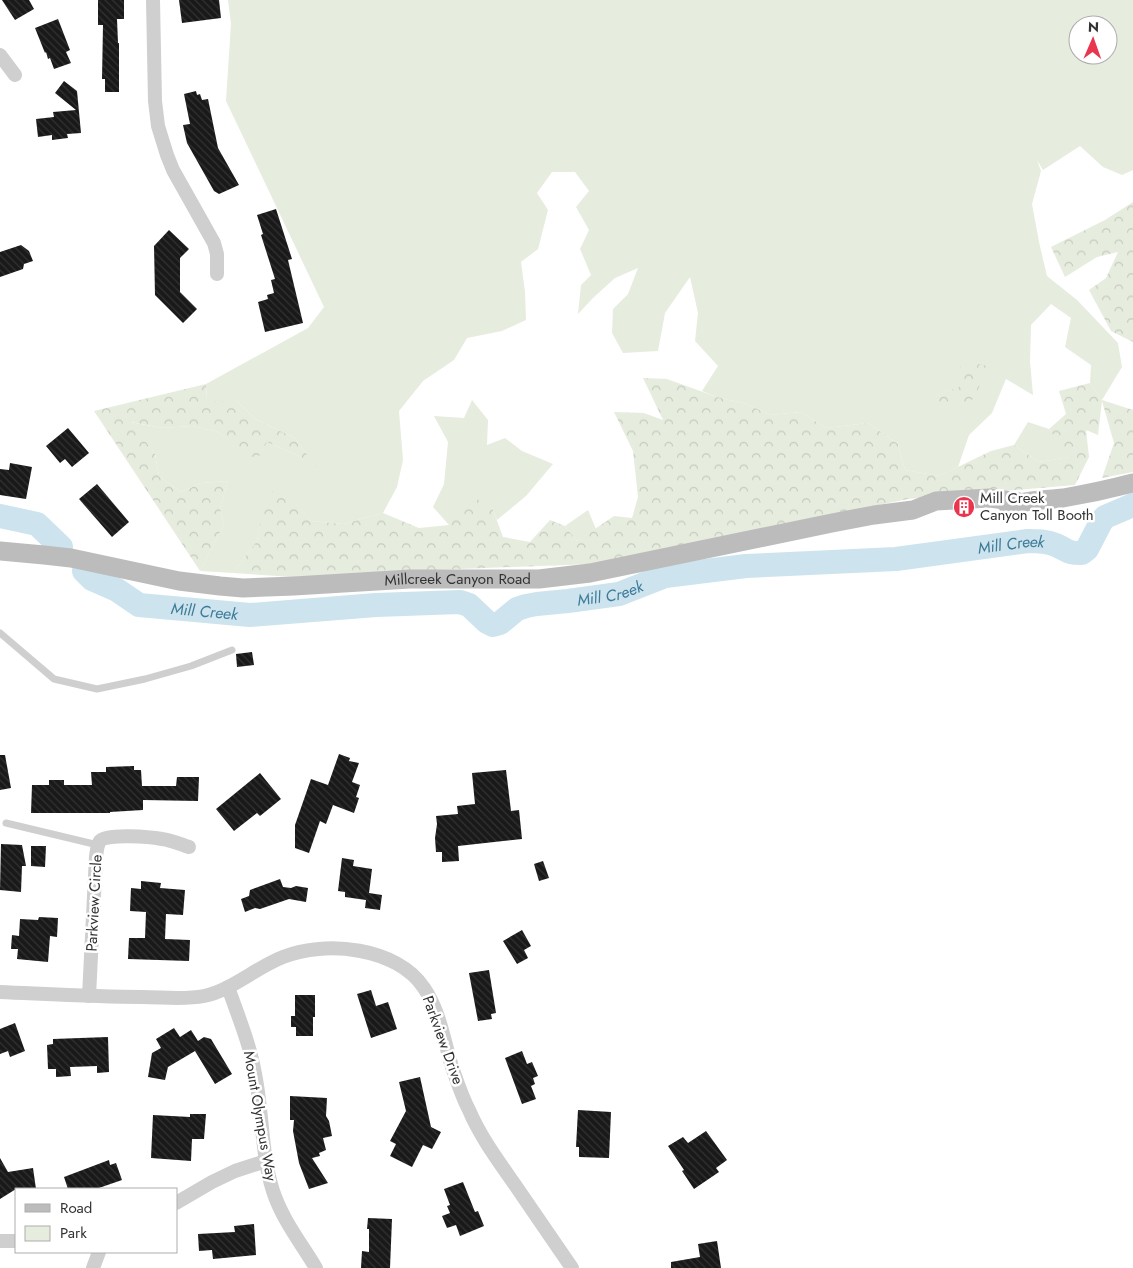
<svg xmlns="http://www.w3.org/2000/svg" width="1133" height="1268" viewBox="0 0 1133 1268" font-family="Jost,sans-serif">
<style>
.green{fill:#e6ecde;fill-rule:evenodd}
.forest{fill:url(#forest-crowns)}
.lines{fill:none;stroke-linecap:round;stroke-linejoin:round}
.river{stroke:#cde4ee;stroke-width:24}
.building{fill:url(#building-back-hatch)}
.lane{stroke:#cfcfcf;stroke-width:7}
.street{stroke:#cfcfcf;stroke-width:14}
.secondary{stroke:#bcbcbc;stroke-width:19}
.labels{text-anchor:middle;stroke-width:5;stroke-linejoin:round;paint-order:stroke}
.poi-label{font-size:15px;fill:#323232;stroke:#fff;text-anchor:start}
.street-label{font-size:15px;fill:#323232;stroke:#fff}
.water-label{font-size:16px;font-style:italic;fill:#3d7b98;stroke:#fff}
</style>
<defs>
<pattern id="forest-crowns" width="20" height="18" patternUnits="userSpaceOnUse" patternTransform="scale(1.25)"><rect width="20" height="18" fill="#e6ecde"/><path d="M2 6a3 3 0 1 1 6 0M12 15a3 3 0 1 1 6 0" fill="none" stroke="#c6cbbf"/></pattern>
<pattern id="building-back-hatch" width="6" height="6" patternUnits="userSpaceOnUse" patternTransform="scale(1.25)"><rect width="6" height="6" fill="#191919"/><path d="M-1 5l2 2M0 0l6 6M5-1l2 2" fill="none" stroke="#323232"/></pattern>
</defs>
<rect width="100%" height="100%" fill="#fff"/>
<!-- green -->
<g class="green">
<path d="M228 0H1133V170L1122 175 1103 167 1080 146 1043 170 1037 160 1041 171 1032 204 1039 242 1047 276 1077 300 1118 343 1122 367 1102 400 1090 383 1091 365 1065 347 1071 318 1051 304 1031 325 1030 361 1033 395 1006 379 992 413 969 435 958 467 939 476 905 470 898 444 868 423 826 428 801 412 770 415 747 404 717 397 702 391 718 366 695 341 698 313 690 277 665 313 658 351 623 353 612 333 613 309 628 294 638 268 615 278 593 298 578 314 581 285 591 275 580 249 589 230 576 207 589 191 575 172H552L537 193 548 210 538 249 521 262 525 292 526 320 502 331 467 338 454 360 423 381 399 411 403 460 397 487 383 513 343 524 311 521 285 492 267 491 257 541 233 573 200 571 224 524 220 508 228 481 201 483 181 492 159 476 155 454 130 422 162 428 192 426 218 432 257 459 267 442 295 454 315 466 295 438 255 419 237 401H207L206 384 308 328 324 307 226 101 231 24ZM1078 25H1108V55H1078ZM959 387 944 409 930 398Z"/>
<path d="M472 400 488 420 487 445 505 438 522 451 553 464 526 496 497 520 492 507 449 525 433 507 444 484 448 442 434 416 464 418Z"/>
<path d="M1028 422 1049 429 1070 457 1039 462 1014 445Z"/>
<path d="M588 510 596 529 577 541 565 526Z"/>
</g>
<!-- forest -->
<g class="forest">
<path d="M1133 202V342L1111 331 1089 290 1106 278 1118 252 1097 257 1065 277 1051 247 1105 220Z"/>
<path d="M961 361 988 366 974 399 944 409 929 398 959 387Z"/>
<path d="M643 378 667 379 717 397 747 404 770 415 801 412 826 428 868 423 898 444 905 470 939 476 991 451 1014 445 1039 462 1069 457 1049 429 1066 414 1059 391 1090 383 1102 400 1133 410V472L1102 478 1114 443 1102 401 1098 435 1086 430 1089 457 1075 485 908 499 592 564 433 570 293 577 233 573 257 541 266 491H285L311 521 343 524 383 513 419 528 449 525 473 497 492 507 503 537 530 542 550 520 565 526 577 541 614 516 632 518 638 497 633 451 614 412 644 413 663 420Z"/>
<path d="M206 384 207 401H237L255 419 295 438 316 467 295 454 267 442 257 460 218 432 192 426 162 428 131 422 155 454 159 476 181 492 201 483 228 481 220 508 224 524 200 571 94 411Z"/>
</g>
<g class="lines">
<!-- river -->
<g class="river">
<path d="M0 516 37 524 61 547"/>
<path id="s1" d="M84 571 92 579 117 590 139 605 250 615 376 605 460 602 469 605 487 622 493 625 500 623 517 609 526 606 537 604 568 601 619 594 665 576 746 566 896 559 1028 541C1037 541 1047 541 1056 545 1069 551 1066 553 1082 553L1087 549 1101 522 1105 517 1133 505"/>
</g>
</g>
<!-- building -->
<g class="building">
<path d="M2 0H29L34 9 15 20Z"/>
<path d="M98 0H124V19H117L118 43H119V92H105V79H102L103 25H98Z"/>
<path d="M179 0H219L221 18 182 23Z"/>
<path d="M58 19 70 50 66 52 71 63 54 69 50 58 48 59 46 52 45 53 35 28Z"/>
<path d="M64 81 77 91 81 133 67 134 68 138 52 140V135L38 137 36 119 54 117 53 112 76 110 55 93Z"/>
<path d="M196 91 197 95 200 94 202 100 208 99 218 148 239 185 219 194 214 191 187 143 183 125 190 124 184 94Z"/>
<path d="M276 209 292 259 288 260 303 323 265 332 258 302 268 299 267 295 274 293 271 280 275 279 261 235 263 234 257 215Z"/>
<path d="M169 230 189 249 180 258V292L197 309 183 323 155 295 154 246Z"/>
<path d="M21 245 29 251 33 261 24 264 23 269 0 277V252Z"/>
<path d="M68 428 89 453 72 467 65 459 60 463 46 446Z"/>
<path d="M10 463 32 467 26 499 0 495V469L9 470Z"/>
<path d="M97 484 129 522 112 537 79 499Z"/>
<path d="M252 652 254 665 237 667 236 654Z"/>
<path d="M339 754 350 758 349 761 359 763 352 782 360 785 356 797 359 798 354 813 333 805 326 824 320 821 309 853 295 848V825L311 779 328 785Z"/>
<path d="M0 755H5L11 788 0 790Z"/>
<path d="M134 766V770H141L142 786H176L177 777H199L198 801 143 800V810L110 812V813H31L32 785H49V780H64V785H92L91 772H106V767Z"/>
<path d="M506 770 511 811 519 810 522 839 458 846 459 861 442 862V852H436L435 838 437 824 436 816 458 814 457 806 475 804 472 773Z"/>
<path d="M260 773 281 799 260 816 257 813 234 831 216 809Z"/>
<path d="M1 844 22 845 26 866H22L21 892 0 890Z"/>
<path d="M31 846H46L45 867 31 866Z"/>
<path d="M342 858 354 860 353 866 372 869 369 893 382 895 380 910 365 908 366 900 345 897V892L338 891Z"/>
<path d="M543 861 549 878 539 881 534 864Z"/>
<path d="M280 879 283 887 291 888 296 886 308 888 306 902 289 899 260 909 255 908 245 912 241 899 249 896 250 890Z"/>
<path d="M141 881 161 883 160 888 185 890 183 915 166 914 165 939 190 940 189 961 128 959 129 938H145L146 912 130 911 131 888 141 889Z"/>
<path d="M39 917 58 918 57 937 50 936 48 962 17 959 18 949H11L12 935 19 936 20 919 38 920Z"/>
<path d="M522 930 531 946 524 950 528 958 517 964 503 941Z"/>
<path d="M489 970 496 1013 491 1014 492 1019 478 1021 469 973Z"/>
<path d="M371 990 376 1006 388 1002 397 1029 371 1038 357 994Z"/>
<path d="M295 995H315V1017H313V1036H296V1027H291V1016H295Z"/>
<path d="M15 1023 25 1051 10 1057 8 1051 0 1054V1029Z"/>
<path d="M174 1028 180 1037 191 1030 198 1041 204 1037 211 1039 232 1074 215 1084 195 1051 168 1067 165 1080 148 1077 152 1053 161 1048 156 1039Z"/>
<path d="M108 1037 109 1072 97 1073V1066L70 1067 71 1076 56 1077V1069H48L47 1045 53 1044V1039Z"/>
<path d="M522 1051 527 1064 532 1062 538 1076 533 1078 535 1084 531 1086 536 1099 522 1104 505 1058Z"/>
<path d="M420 1077 431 1127 441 1132 432 1149 423 1145 412 1167 390 1156 396 1144 390 1141 406 1111 399 1082Z"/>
<path d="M290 1096 327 1098 326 1116 329 1121 332 1136 323 1138 326 1150 319 1153 320 1156 312 1158 328 1183 309 1189 299 1163 293 1131 294 1120H290Z"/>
<path d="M578 1110 611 1112 609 1158 579 1157V1147H576Z"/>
<path d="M190 1114H206L204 1139H192L191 1161 151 1158 153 1115 190 1117Z"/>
<path d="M706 1131 727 1160 716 1168 719 1172 694 1189 682 1171 684 1170 668 1146 683 1137 688 1143Z"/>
<path d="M0 1158 8 1172 33 1168 36 1189H16L0 1199Z"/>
<path d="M109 1160 110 1165 116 1163 122 1180 96 1189H68L64 1177Z"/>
<path d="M463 1182 475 1212 478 1211 484 1226 460 1236 456 1225 447 1228 442 1216 450 1213 447 1206 450 1205 444 1189Z"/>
<path d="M368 1218 392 1219 390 1268H361L362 1251 369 1252V1229H367Z"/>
<path d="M254 1224 256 1255 213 1259 212 1250 199 1251 198 1234 235 1232 234 1226Z"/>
<path d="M717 1241 721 1268H671V1262L700 1257 698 1244Z"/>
</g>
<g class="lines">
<!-- lane -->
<g class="lane">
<path d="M0 633 54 679 97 689 145 679 191 666 232 650"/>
<path d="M6 823 98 845"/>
</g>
<!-- street -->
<g class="street">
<path d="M153 0 155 101 158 126 167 155 173 170 214 243 217 254V274"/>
<path d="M0 55 15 75"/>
<path d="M228 987C238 1016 250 1044 255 1074 263 1113 261 1154 273 1191 282 1219 301 1243 316 1268"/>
<path d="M0 992C47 994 95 997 142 997 162 997 184 1000 204 996 230 991 257 967 283 957 325 940 397 947 424 988 440 1011 444 1041 452 1067 457 1081 462 1097 469 1110 480 1136 497 1159 513 1182 533 1211 552 1239 572 1268"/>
<path d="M89 996 96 856C97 851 97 845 100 841 107 833 151 837 162 839 171 840 180 844 189 847"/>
<path d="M176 1203 212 1182 235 1171 266 1161"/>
<path d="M0 1241H16"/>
<path d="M93 1268 99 1252"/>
</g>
<!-- secondary -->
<g class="secondary">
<path d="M1008 506C1026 500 1045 500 1063 498 1087 494 1110 489 1133 483"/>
<path id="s2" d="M0 551 44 555 71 558 179 581 220 586 243 588 294 586 410 579H539L590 573 832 523 874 515 913 510 936 501 990 498 1019 502"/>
</g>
</g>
<!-- icons -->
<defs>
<g id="building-disc" transform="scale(1.125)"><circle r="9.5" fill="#e9354e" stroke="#fff"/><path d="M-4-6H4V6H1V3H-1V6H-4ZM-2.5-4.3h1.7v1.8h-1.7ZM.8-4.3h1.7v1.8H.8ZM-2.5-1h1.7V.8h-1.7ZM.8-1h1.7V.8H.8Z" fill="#fff"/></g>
</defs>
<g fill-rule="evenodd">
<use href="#building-disc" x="964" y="507"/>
</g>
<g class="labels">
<!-- poi labels -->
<g class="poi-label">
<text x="980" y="503">Mill Creek<tspan x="980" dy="17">Canyon Toll Booth</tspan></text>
</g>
<!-- street labels -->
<g class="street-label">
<text dy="5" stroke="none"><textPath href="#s2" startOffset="461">Millcreek Canyon Road</textPath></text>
<text transform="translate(94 903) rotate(-87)" y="5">Parkview Circle</text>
<text transform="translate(443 1040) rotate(70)" y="5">Parkview Drive</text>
<text transform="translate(260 1116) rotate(80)" y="5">Mount Olympus Way</text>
</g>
<!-- water labels -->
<g class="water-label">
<text dy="6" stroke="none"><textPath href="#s1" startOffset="958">Mill Creek</textPath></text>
<text dy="6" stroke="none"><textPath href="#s1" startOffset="552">Mill Creek</textPath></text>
<text dy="6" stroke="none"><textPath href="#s1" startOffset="131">Mill Creek</textPath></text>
</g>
</g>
<!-- legend -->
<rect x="15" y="1188" width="162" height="65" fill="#ffffff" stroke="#adadad"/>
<rect x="25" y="1204" width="25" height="8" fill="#bcbcbc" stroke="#adadad"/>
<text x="60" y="1213" font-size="15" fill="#323232">Road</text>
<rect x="25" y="1226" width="25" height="15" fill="#e6ecde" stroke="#adadad"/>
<text x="60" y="1238" font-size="15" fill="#323232">Park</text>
<!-- north arrow -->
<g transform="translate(1093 40) rotate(2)"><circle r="24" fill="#ffffff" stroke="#adadad"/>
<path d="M0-4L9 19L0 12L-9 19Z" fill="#e9354e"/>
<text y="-8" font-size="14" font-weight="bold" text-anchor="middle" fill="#323232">N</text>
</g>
</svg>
